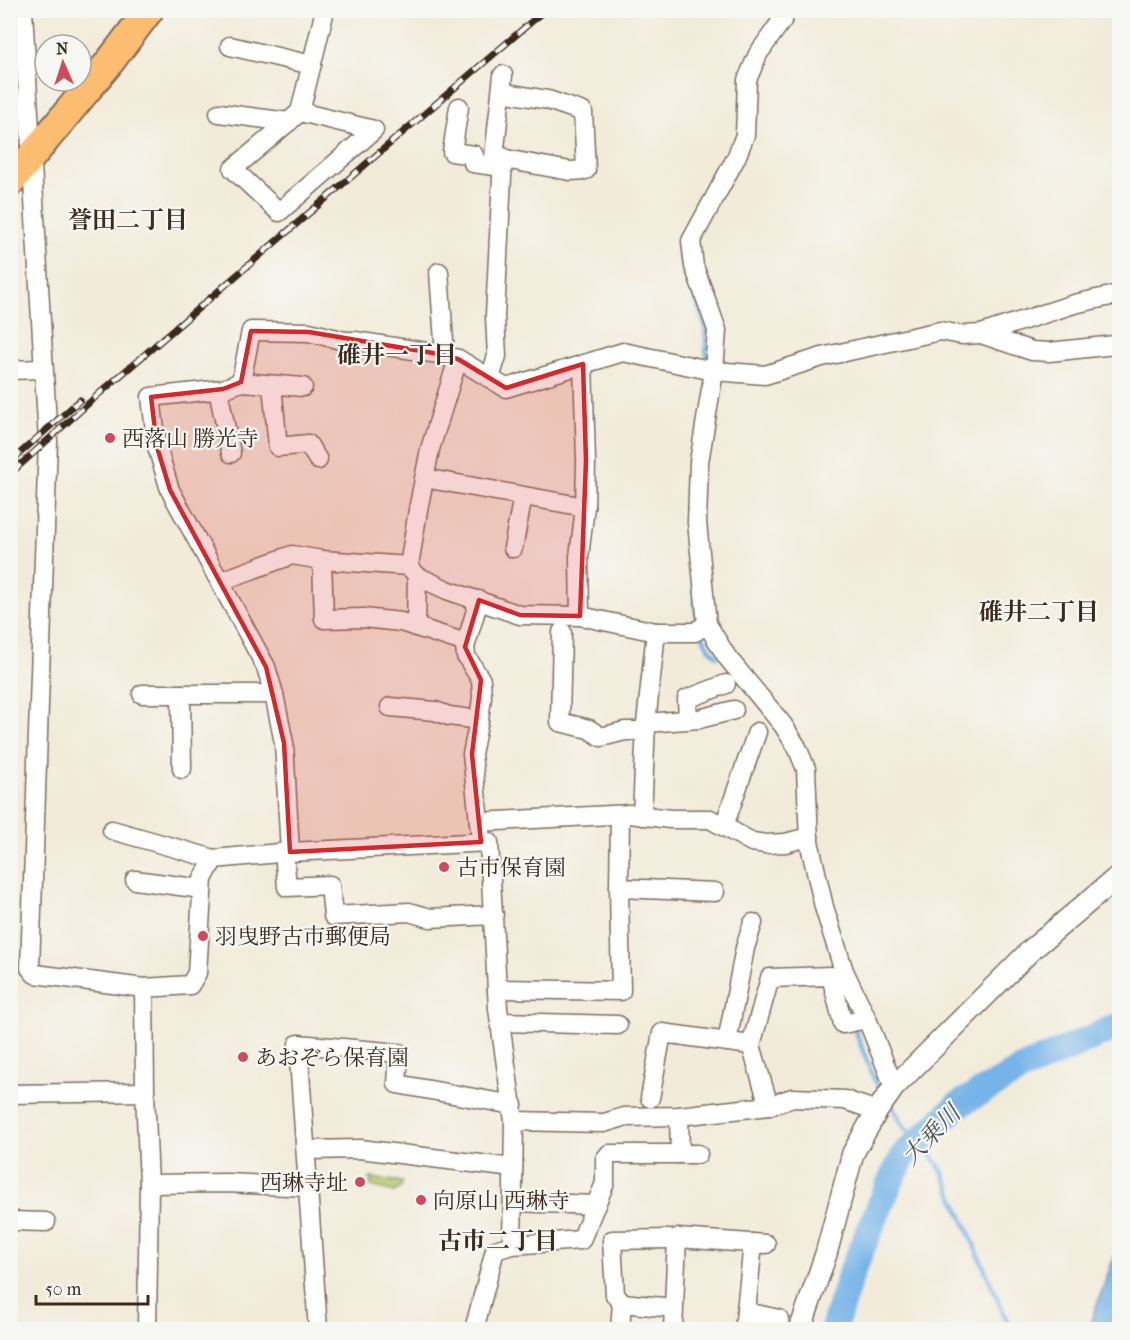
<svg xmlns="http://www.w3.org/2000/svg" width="1130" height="1340" viewBox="0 0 1130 1340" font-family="'IM FELL French Canon','Noto Serif JP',serif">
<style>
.green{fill:#b0cb71;stroke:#767a48;stroke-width:1.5}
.water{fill:#75b3e8;stroke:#586e83;stroke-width:1.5}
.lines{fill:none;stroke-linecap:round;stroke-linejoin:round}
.stream{stroke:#75b3e8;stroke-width:4.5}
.river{stroke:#75b3e8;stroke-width:27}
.minor-casing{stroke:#7b6e5f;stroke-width:21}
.tertiary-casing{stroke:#7b6e5f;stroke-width:24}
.trunk-casing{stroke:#7b6e5f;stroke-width:32}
.minor{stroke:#fff;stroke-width:18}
.tertiary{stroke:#fff;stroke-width:21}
.trunk{stroke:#fcbd6f;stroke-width:28}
.rail-casing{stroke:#3b2a1e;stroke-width:7}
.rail{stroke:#f6f6f2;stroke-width:4.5;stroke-dasharray:14;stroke-linecap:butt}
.marked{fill:#d62828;fill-opacity:0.2;stroke:#d62828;stroke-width:4.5;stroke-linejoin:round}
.poi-dot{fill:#d1495b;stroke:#f6f6f2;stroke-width:2}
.labels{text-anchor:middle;stroke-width:4.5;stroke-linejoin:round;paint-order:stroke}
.poi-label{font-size:22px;fill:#3b2a1e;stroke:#f6f6f2;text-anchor:start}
.neighbourhood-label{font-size:24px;font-weight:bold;fill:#3b2a1e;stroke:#f6f6f2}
.water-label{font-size:24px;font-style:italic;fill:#4c535b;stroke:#f6f6f2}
</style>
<rect width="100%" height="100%" fill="#f6f6f2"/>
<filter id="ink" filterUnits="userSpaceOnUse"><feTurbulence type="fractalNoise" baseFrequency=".0167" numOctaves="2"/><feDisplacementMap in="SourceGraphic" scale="12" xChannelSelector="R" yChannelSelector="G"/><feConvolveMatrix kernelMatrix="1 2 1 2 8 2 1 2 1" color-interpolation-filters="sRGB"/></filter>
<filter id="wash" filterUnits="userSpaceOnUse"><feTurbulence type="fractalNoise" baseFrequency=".008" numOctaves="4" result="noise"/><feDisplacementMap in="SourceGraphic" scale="24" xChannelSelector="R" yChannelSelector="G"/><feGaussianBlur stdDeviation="1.35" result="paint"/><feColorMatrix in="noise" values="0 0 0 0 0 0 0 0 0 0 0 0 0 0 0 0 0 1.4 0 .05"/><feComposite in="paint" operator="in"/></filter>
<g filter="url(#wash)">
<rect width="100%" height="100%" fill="#f2ebd9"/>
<!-- green -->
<path class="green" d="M370 1178 402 1182 401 1188 394 1192 371 1186Z"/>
<!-- water -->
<path class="water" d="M1119 1246V1329H1088L1111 1265Z"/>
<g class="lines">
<!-- stream -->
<g class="stream">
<path d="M769 24 777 10"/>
<path d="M683 241 680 257 705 325 707 357"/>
<path d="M694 583 697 626"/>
<path d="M701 633 708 647 717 656"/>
<path d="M853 1025 874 1079 883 1094"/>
<path d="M890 1103 905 1128 921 1139 942 1171 1011 1330"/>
</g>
<!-- river -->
<path class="river" d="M833 1330 852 1271 891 1180 904 1155 958 1105 1022 1069 1120 1025"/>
</g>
</g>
<g filter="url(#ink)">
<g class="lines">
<!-- minor casing -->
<g class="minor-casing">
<g id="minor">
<path d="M23 10 48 441 30 968 35 974 144 988 190 985 197 973 203 879 214 859 290 852 489 842 498 1009 514 1121 512 1245 495 1250 474 1330"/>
<path d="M787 10 783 19 758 54 747 80 745 135 736 158 691 241 694 266 717 330 714 371 699 462 697 522 707 624 727 657 783 725 797 747 806 769 809 841 824 907 844 971 867 1019 894 1087"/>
<path d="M230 46 312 65"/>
<path d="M501 92 548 100 583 112 586 170 570 171 494 157 503 75"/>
<path d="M459 107 452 152 474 155 473 163 502 167"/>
<path d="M300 112 374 130 279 212 233 169 300 112 325 10"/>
<path d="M219 113 289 122"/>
<path d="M439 272 445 355"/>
<path d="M981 334 1032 351 1049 352 1115 345 1120 347"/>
<path d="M10 370 43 369"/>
<path d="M490 378 497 356 495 316 503 157"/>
<path d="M241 382 251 331 309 332 345 341H355L439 354 458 359"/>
<path d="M272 385 278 447 308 444 318 460"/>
<path d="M218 390 231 453"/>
<path d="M424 478 585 507"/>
<path d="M513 548 523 496"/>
<path d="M322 560 324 619 363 618 401 622 466 643"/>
<path d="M409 566 417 576 447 590 520 615 580 616 656 632H695L707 624"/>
<path d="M221 581 292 555 322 560 409 566 418 510 430 449 458 359 506 388 623 352 714 371 765 375 822 357 940 331 962 335 981 334 1074 304 1120 294"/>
<path d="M479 600 465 647 466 656 481 680 482 697 479 720 472 754 480 832"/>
<path d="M580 616 579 557 585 507 586 461 583 364"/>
<path d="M416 627 417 576"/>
<path d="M562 632 560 722 589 729 601 737 625 731H646"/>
<path d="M142 694H274"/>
<path d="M181 694 182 769"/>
<path d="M390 707 435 711 449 716 479 720"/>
<path d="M688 720 687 699 726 684"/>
<path d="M646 723 699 719 734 710"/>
<path d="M642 816 646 723 656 632"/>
<path d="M479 822 630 814 670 819H710L752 842 766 844 785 843 809 837"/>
<path d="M724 826 757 732"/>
<path d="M112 830 214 859"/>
<path d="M284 852 287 887 330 885 333 916 409 912 430 918 494 915"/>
<path d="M290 852 284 743 274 694 266 667 170 490 157 447 151 397 223 389 241 382 303 387"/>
<path d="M135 880 202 889"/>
<path d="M619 888 715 892"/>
<path d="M144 988 145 1092 149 1184 147 1330"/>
<path d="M497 989 621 991 619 888 620 815"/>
<path d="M500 1022 618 1025"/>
<path d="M727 1042 745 948 753 923"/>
<path d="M10 1094 145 1092"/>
<path d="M650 1098 662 1033 751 1045"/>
<path d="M769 1106 751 1045 770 978 831 976 843 1024 867 1019"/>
<path d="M679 1116 680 1154"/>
<path d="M514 1121 604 1123 624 1117 679 1116 769 1106 792 1098 845 1100 877 1111"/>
<path d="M306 1150 360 1149 513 1168"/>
<path d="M149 1184 227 1183 308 1187"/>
<path d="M513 1202 596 1205"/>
<path d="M10 1221 46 1222"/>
<path d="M670 1239 612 1240 615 1295 622 1303 673 1308"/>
<path d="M512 1245 581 1240 605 1183V1159L609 1154H698"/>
<path d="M746 1312 779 1319 780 1330"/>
<path d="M318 1330 298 1044 399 1053 397 1084 513 1105"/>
<path d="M620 1330 622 1303"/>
<path d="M673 1330 677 1238 766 1244"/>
<path d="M744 1330 753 1243"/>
</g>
</g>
<!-- tertiary casing -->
<g class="tertiary-casing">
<path id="tertiary" d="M800 1330 826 1254 853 1153 877 1111 894 1087 1030 951 1120 875"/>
</g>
<!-- trunk casing -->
<g class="trunk-casing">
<path id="trunk" d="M10 182 108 64 149 10"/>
</g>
<!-- minor -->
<use href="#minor" class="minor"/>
<!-- tertiary -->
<use href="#tertiary" class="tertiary"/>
<!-- trunk -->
<use href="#trunk" class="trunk"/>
<!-- rail casing -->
<g class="rail-casing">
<g id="rail">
<path d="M10 462 80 400"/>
<path d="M10 474 100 393 545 10"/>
</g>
</g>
<!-- rail -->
<use href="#rail" class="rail"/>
</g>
</g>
<!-- marked area -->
<path class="marked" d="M251 331 309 332 439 354 458 359 506 388 583 364 586 461 580 616 520 615 479 600 465 647 481 680 472 754 481 842 290 852 284 743 266 667 170 490 157 447 151 397 223 389 241 382Z"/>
<!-- markers -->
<g class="poi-dot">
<circle cx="110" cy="438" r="6"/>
<circle cx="444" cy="867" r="6"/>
<circle cx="203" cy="936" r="6"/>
<circle cx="243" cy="1057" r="6"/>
<circle cx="360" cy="1182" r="6"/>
<circle cx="421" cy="1200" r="6"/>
</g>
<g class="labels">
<!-- poi labels -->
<g class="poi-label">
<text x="122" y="446">西落山 勝光寺</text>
<text x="456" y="875">古市保育園</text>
<text x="215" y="944">羽曳野古市郵便局</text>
<text x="255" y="1065">あおぞら保育園</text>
<text x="348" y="1190" text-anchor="end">西琳寺址</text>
<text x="433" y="1208">向原山 西琳寺</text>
</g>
<!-- neighbourhood labels -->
<g class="neighbourhood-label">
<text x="128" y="228">誉田二丁目</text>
<text x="397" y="363">碓井一丁目</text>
<text x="1039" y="620">碓井二丁目</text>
<text x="498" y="1249">古市二丁目</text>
</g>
<!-- water labels -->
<g class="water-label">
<text transform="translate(931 1135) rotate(-46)" y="8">大乗川</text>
</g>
</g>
<!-- margin -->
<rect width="1130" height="1340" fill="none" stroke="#f6f6f2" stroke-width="36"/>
<!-- north arrow -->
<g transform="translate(63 63) rotate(357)"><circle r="28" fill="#f6f6f2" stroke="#aba49d" stroke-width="1.5"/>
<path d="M0-4.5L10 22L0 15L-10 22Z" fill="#d1495b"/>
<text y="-9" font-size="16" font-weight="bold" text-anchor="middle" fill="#3b2a1e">N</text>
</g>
<!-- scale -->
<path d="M36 1295v9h112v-9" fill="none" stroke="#3b2a1e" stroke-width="3"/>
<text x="45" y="1295" font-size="18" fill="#3b2a1e" stroke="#f6f6f2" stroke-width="4.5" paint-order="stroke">50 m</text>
</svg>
